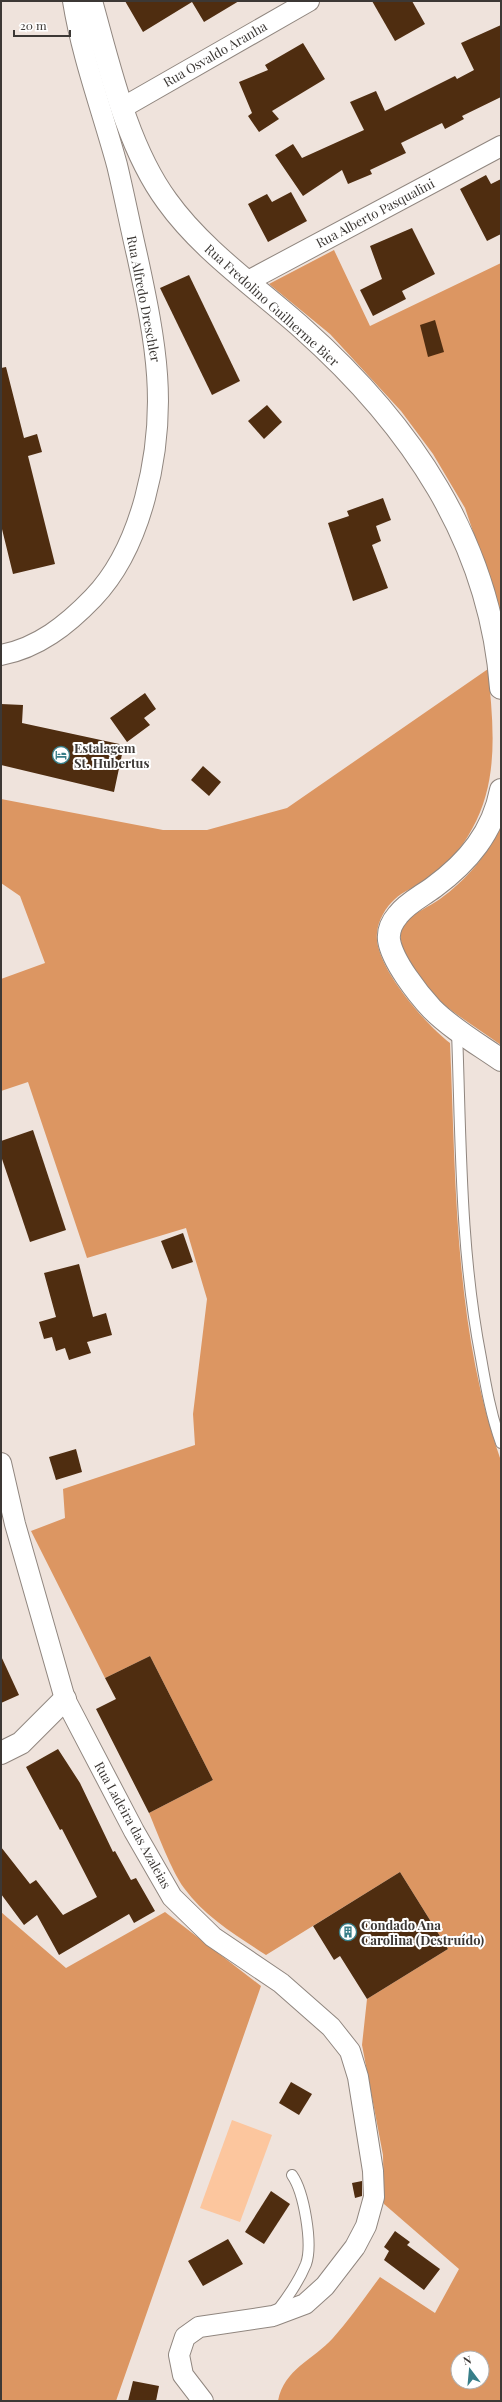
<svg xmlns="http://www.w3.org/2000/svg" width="502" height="2402" viewBox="0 0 502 2402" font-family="'Playfair Display',serif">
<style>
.green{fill:#fcc69e}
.forest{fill:#dc9662;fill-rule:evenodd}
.building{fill:#4f2d10}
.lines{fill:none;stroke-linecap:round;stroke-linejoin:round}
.service-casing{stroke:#90867f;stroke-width:12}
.minor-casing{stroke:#90867f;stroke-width:22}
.tertiary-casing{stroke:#90867f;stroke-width:24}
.service{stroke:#fff;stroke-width:10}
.minor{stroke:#fff;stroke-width:20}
.tertiary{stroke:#fff;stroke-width:22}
.labels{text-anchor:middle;stroke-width:4;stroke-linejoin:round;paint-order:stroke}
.street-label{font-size:13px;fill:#3c3835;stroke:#fff}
.poi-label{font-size:13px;font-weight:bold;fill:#3c3835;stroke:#fff;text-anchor:start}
</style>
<rect width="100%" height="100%" fill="#efe3dc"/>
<!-- green -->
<path class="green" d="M232 2120 272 2135 240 2222 200 2208Z"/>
<!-- forest -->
<g class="forest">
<path d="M334 250 370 326 501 263V625L491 584 465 508 433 454 401 411 330 334 269 284Z"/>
<path d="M488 669C493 723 500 779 472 829 461 850 444 868 424 882 415 887 403 891 395 899 386 907 378 920 377 933 373 965 426 1025 450 1043 456 1183 454 1328 501 1461V2401H278C284 2369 313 2360 333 2338 350 2319 365 2297 380 2277L435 2313 459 2269 384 2204 383 2155 362 2045 367 1999 448 1949 400 1872 266 1955C237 1936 205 1917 184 1888 171 1870 158 1834 149 1813L213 1780 150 1656 105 1678 31 1531 65 1518 63 1489 195 1445 193 1414 207 1299 186 1228 87 1258 28 1082 1 1091V979L45 963 20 896 1 883V799L163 830H207L287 808ZM458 2358H482V2382H458Z"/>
<path d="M501 826V1045C479 1029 455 1015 435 997 420 983 388 940 406 921 415 912 429 907 440 899 465 881 488 855 501 826Z"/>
<path d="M1 1912 66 1968 165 1912 261 1986 116 2401H1Z"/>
</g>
<!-- building -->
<g class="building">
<path d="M125 1H239L204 22 192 2 143 32Z"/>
<path d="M372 1H412L425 24 395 41Z"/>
<path d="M501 25V97L462 116 464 119 445 129 442 123 401 143 406 153 370 170 372 174 348 184 342 170 303 196 275 155 293 144 302 158 364 130 350 102 376 91 385 111 455 76 457 79 474 70 461 43Z"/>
<path d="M303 43 325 79 272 111 279 119 259 132 248 116 252 113 239 82 268 70 265 65Z"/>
<path d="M486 175 491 184 501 179V234L487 241 460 189Z"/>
<path d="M291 192 307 221 268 242 248 204 267 194 272 202Z"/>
<path d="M412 228 435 274 402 291 406 299 373 316 360 290 382 279 370 246Z"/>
<path d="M189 275 240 381 212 395 160 288Z"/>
<path d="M435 320 444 352 428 357 420 325Z"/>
<path d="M6 367 24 438 37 434 42 452 28 456 55 564 13 574 1 525V368Z"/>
<path d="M267 405 282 422 264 439 248 421Z"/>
<path d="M383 498 391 520 376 526 381 541 372 545 388 588 353 601 328 523 349 516 347 511Z"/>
<path d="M145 693 156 709 144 718 150 725 127 742 110 718Z"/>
<path d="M1 704 23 705 22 723 124 745 114 792 1 765Z"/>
<path d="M203 766 221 782 209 796 191 780Z"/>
<path d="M33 1130 66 1230 30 1242 1 1156V1141Z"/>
<path d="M183 1233 193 1262 172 1269 161 1241Z"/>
<path d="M79 1264 93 1317 106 1313 112 1335 87 1342 91 1353 69 1360 65 1348 56 1351 52 1337 44 1339 39 1322 56 1317 44 1273Z"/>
<path d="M76 1449 82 1472 56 1480 49 1457Z"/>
<path d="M1 1656 19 1695 1 1703Z"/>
<path d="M150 1656 213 1780 149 1813 96 1709 116 1699 105 1678Z"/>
<path d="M58 1749 80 1783 113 1852 115 1851 131 1880 136 1878 155 1911 134 1923 129 1914 59 1955 37 1915 24 1925 1 1894V1847L30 1884 36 1880 63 1915 97 1897 62 1829 60 1830 26 1767Z"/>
<path d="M400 1872 448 1949 367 1999 340 1956 334 1960 313 1926Z"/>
<path d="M291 2082 312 2094 299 2115 279 2103Z"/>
<path d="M362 2181V2196L355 2198 352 2183Z"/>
<path d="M271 2191 290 2204 264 2244 245 2232Z"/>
<path d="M395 2231 410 2242 407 2245 440 2269 424 2290 384 2260 389 2251 384 2247Z"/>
<path d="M228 2239 243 2264 203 2286 188 2261Z"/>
<path d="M133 2381 159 2386 156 2401H128Z"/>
</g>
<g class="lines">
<!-- service casing -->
<g class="service-casing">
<g id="service">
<path d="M457 1031C461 1140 460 1250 481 1358 486 1387 491 1415 501 1443"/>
<path d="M277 2311C288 2297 299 2281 306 2264 313 2244 304 2192 292 2175"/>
</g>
</g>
<!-- minor casing -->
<g class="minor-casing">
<g id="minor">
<path d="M122 108 309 1"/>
<path d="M248 281 501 146"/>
<path d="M1 655C38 648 67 625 93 598 120 570 135 535 145 498 169 409 156 343 137 255 130 225 124 194 117 165 102 110 82 57 73 1"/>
<path d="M1 1463 15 1524 65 1699 134 1831 172 1897 213 1937 281 1983 331 2027 350 2051 358 2077 373 2171 374 2197 366 2226 355 2247 325 2286 305 2304 273 2316 199 2327 185 2337 179 2355 183 2375 203 2401"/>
</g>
</g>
<!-- tertiary casing -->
<g class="tertiary-casing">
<g id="tertiary">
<path d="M91 1C109 65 127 147 167 201 202 250 257 288 302 328 410 424 490 540 501 688"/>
<path d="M501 790C493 832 468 862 434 887 422 896 407 903 398 915 392 922 388 931 389 940 392 961 418 994 432 1009 452 1029 478 1044 501 1060"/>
<path d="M1 1753 21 1743 65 1699"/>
</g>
</g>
<!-- service -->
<use href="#service" class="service"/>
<!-- minor -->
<use href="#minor" class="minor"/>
<!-- tertiary -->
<use href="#tertiary" class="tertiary"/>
</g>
<!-- icons -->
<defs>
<g id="hotel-ring" transform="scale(0.9)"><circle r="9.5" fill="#fff" stroke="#377e88" stroke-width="1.5"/><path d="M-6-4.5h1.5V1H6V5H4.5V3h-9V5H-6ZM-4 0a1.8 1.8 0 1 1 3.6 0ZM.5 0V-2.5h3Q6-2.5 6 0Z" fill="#377e88"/></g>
<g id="building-ring" transform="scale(0.9)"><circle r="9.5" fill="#fff" stroke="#377e88" stroke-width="1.5"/><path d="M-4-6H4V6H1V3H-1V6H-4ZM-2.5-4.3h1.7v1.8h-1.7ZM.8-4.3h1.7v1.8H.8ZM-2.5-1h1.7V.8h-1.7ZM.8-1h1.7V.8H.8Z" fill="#377e88"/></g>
</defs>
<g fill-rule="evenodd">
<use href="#hotel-ring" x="61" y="755"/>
<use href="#building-ring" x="348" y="1932"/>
</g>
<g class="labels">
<!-- street labels -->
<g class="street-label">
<text transform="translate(215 54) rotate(-30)" y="5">Rua Osvaldo Aranha</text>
<text transform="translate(375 213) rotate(-28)" y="5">Rua Alberto Pasqualini</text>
<text transform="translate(144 299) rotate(79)" y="5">Rua Alfredo Dreschler</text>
<text transform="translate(272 305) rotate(42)" y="5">Rua Fredolino Guilherme Bier</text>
<text transform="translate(133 1825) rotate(61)" y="5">Rua Ladeira das Azaleias</text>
</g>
<!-- poi labels -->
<g class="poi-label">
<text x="74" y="753">Estalagem<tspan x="74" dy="15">St. Hubertus</tspan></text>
<text x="361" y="1930">Condado Ana<tspan x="361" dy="15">Carolina (Destruído)</tspan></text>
</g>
</g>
<!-- border -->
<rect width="502" height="2402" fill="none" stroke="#3c3835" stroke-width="4"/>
<!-- north arrow -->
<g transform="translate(470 2370) rotate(344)"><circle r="19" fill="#ffffff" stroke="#b1afae"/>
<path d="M0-3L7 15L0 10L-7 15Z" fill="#377e88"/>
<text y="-6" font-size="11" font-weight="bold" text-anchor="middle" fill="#3c3835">N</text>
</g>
<!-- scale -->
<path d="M14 30v6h56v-6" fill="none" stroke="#3c3835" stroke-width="2"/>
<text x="20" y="30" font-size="12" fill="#3c3835" stroke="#ffffff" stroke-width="3" paint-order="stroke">20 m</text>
</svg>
